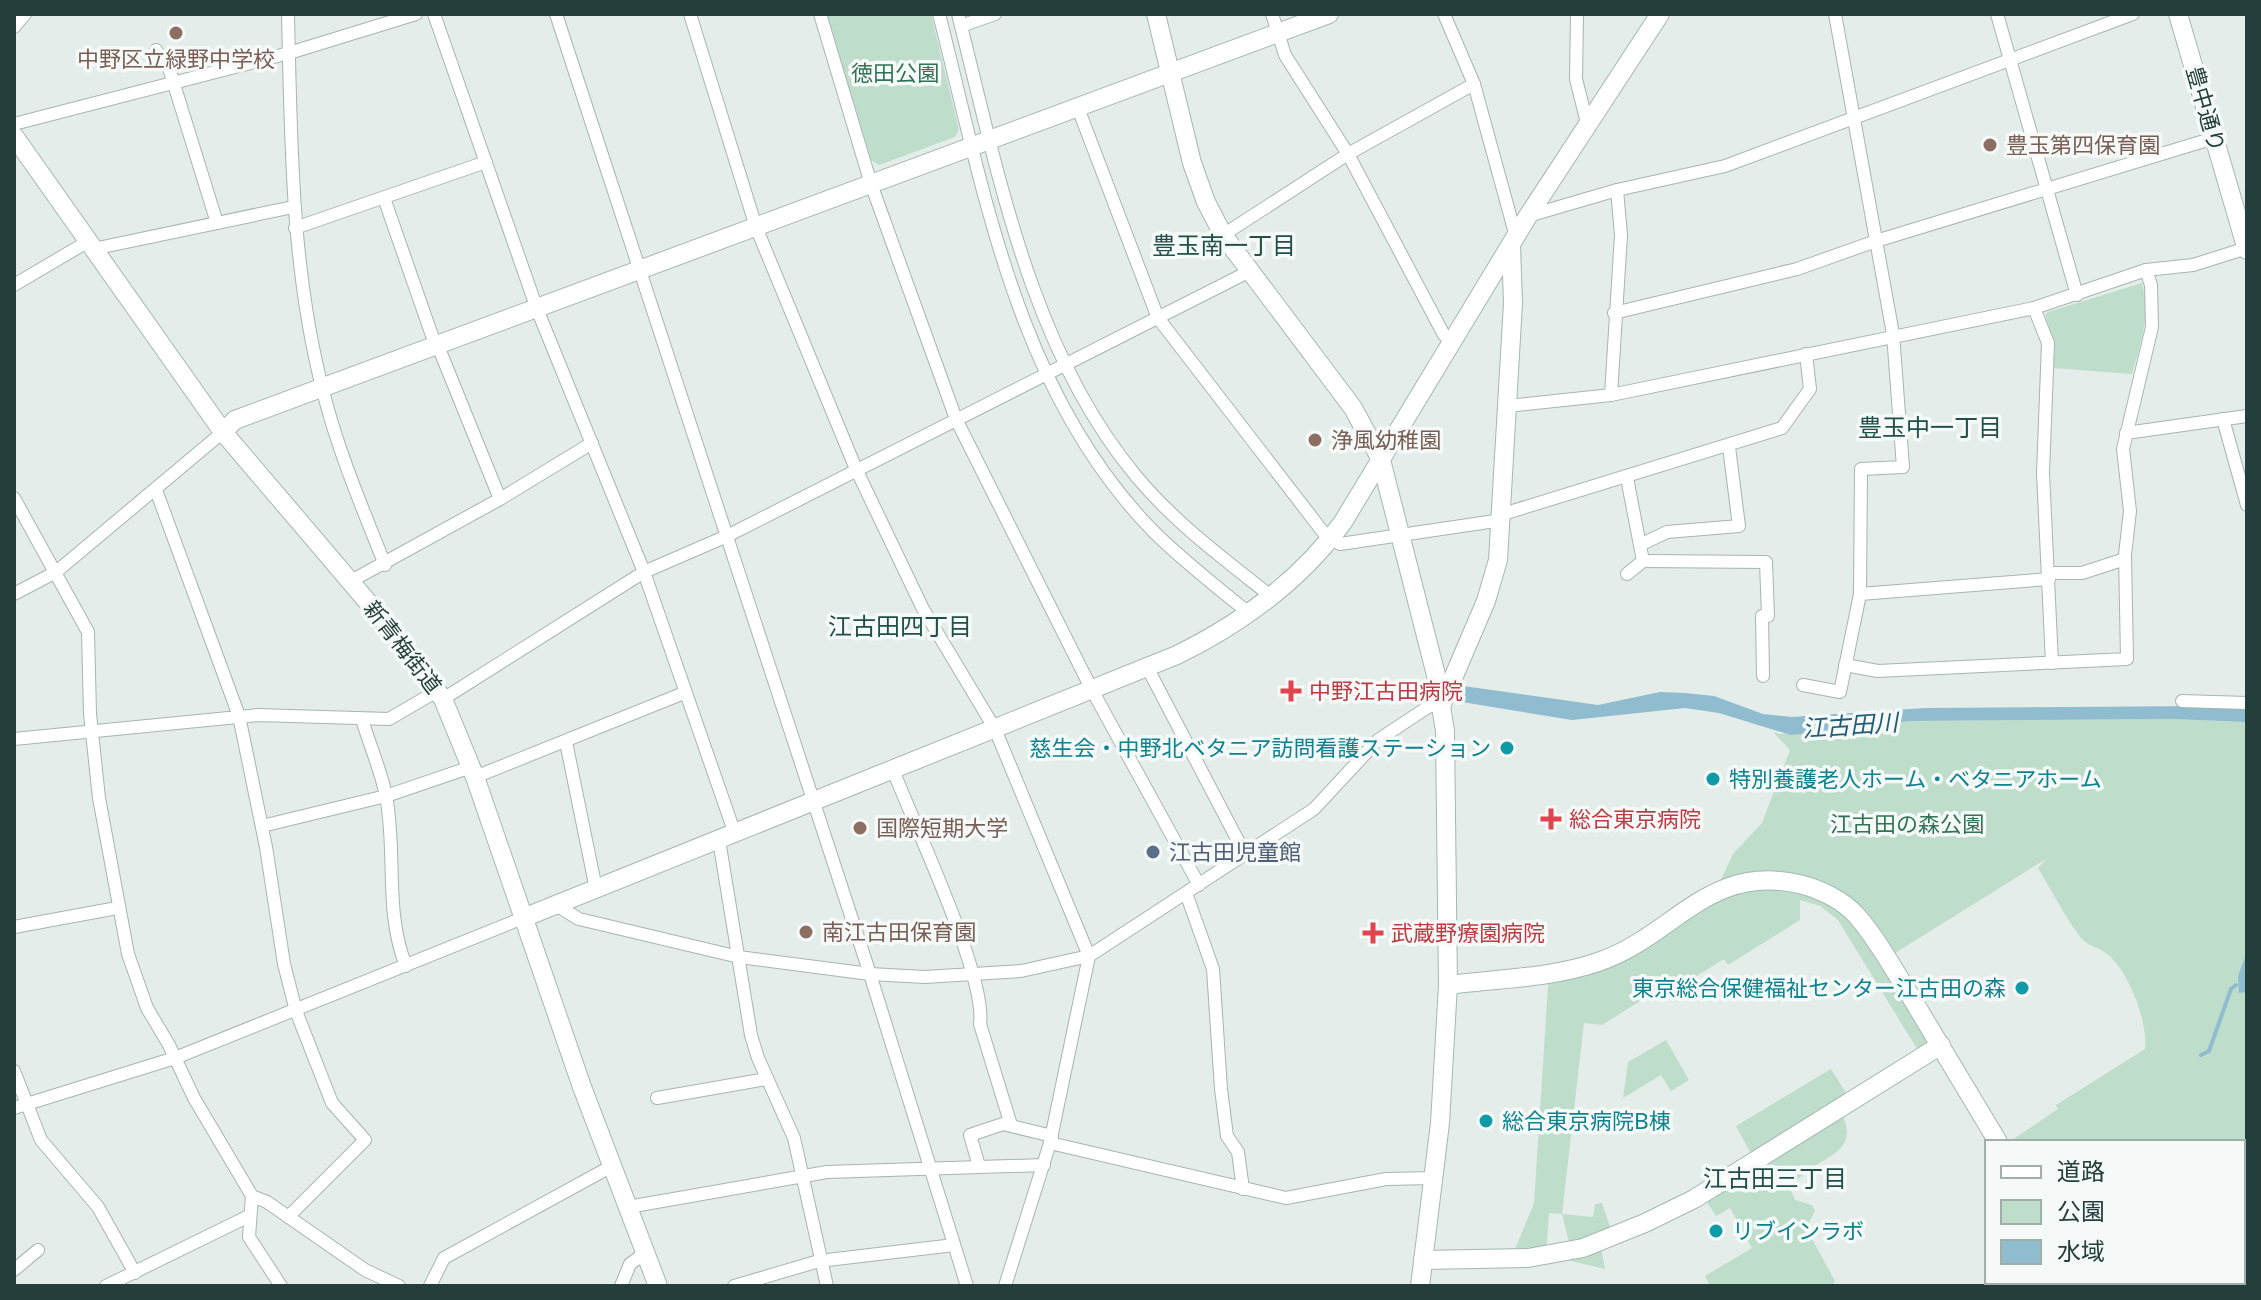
<svg xmlns="http://www.w3.org/2000/svg" width="2261" height="1300" viewBox="0 0 2261 1300" font-family="'Public Sans','Noto Sans JP',sans-serif">
<style>
.green{fill:#bfddcb;fill-rule:evenodd}
.water{fill:#90bccf}
.lines{fill:none;stroke-linecap:round;stroke-linejoin:round}
.stream{stroke:#90bccf;stroke-width:4}
.street-casing{stroke:#a7b5b2;stroke-width:14}
.secondary-casing{stroke:#a3b8b4;stroke-width:20}
.street{stroke:#fff;stroke-width:12}
.secondary{stroke:#fff;stroke-width:18}
.education-dot{fill:#8d6e63;stroke:#f5f9f8;stroke-width:3}
.health-dot{fill:#e0444e;stroke:#f5f9f8;stroke-width:3}
.culture-dot{fill:#0f9aa8;stroke:#f5f9f8;stroke-width:3}
.service-dot{fill:#5c6f8a;stroke:#f5f9f8;stroke-width:3}
.labels{text-anchor:middle;stroke-width:7;stroke-linejoin:round;paint-order:stroke}
.education-label{font-size:22px;fill:#785e54;stroke:#f5f9f8;text-anchor:start}
.park-label{font-size:22px;fill:#317354;stroke:#f5f9f8}
.street-label{font-size:22px;fill:#243e3b;stroke:#f5f9f8}
.health-label{font-size:22px;fill:#be3a42;stroke:#f5f9f8;text-anchor:start}
.culture-label{font-size:22px;fill:#0d838f;stroke:#f5f9f8;text-anchor:start}
.service-label{font-size:22px;fill:#4e5e75;stroke:#f5f9f8;text-anchor:start}
.neighbourhood-label{font-size:24px;fill:#214f4a;stroke:#f5f9f8}
.water-label{font-size:24px;font-style:italic;fill:#215c77;stroke:#f5f9f8}
</style>
<rect width="100%" height="100%" fill="#e4edea"/>
<!-- green -->
<g class="green">
<path d="M827 14H931L959 130 955 137 879 165 871 160Z"/>
<path d="M2142 283C2151 315 2141 343 2132 374L2053 368 2055 344 2045 315 2048 312Z"/>
<path d="M2172 719 2247 722V1286H2055L2054 1282H2243V1142H2009L2058 1109 2056 1105 2145 1049C2148 1022 2129 971 2107 954 2099 947 2089 947 2081 938 2065 917 2052 891 2038 868L2046 859 1887 958 1941 1045 1922 1057 1838 920 1820 906 1800 900V920L1728 965 1724 959 1661 998 1656 991 1602 1025 1584 1023 1562 1214 1593 1217 1595 1204 1602 1203 1613 1236 1600 1242 1605 1269 1546 1255 1511 1259 1534 1203 1549 971 1597 963 1716 890 1733 854 1762 823 1790 750 1773 732 1780 734 1910 721ZM1549 1213 1562 1214 1571 1250 1546 1254Z"/>
<path d="M1666 1040 1689 1080 1671 1091 1661 1075 1623 1098 1628 1062Z"/>
<path d="M1831 1069 1851 1101 1839 1109C1869 1160 1806 1154 1791 1191L1795 1200 1812 1205 1815 1211 1806 1228 1835 1281 1832 1286H1710L1705 1276 1752 1248 1730 1208 1716 1216 1702 1194 1755 1161 1736 1126Z"/>
</g>
<!-- water -->
<g class="water">
<path d="M1463 686 1598 705 1660 692 1685 693 1714 696 1763 714 1792 717 1925 708 2205 706 2247 708V722L2172 719 1910 721 1791 735 1719 713 1685 708 1572 720 1456 701Z"/>
<path d="M2247 952V992L2239 993 2238 976Z"/>
</g>
<g class="lines">
<!-- stream -->
<path class="stream" d="M2201 1055 2209 1051 2231 989 2236 985"/>
<!-- street casing -->
<g class="street-casing">
<g id="street">
<path d="M288 14C291 141 291 268 323 391 338 451 362 507 385 565"/>
<path d="M434 14 537 309 644 572 735 834"/>
<path d="M556 14 870 974 967 1286"/>
<path d="M690 14 756 227 856 469 923 609 995 729 1089 956 1050 1143 1005 1286"/>
<path d="M820 14 871 184 956 419 1092 690 1199 885"/>
<path d="M939 14C985 194 1017 392 1153 531 1183 561 1217 587 1250 614"/>
<path d="M958 14C998 171 1030 349 1136 476 1175 523 1224 559 1272 597"/>
<path d="M1272 14 1285 55 1348 154 1444 335 1452 341"/>
<path d="M1444 14 1474 84 1516 237"/>
<path d="M1577 14 1576 79 1587 123"/>
<path d="M1997 14 2077 295"/>
<path d="M961 26 995 14"/>
<path d="M14 27 25 14"/>
<path d="M156 50 169 68 217 223"/>
<path d="M1078 108 1158 318 1323 532 1340 544 1502 520"/>
<path d="M14 124 289 53 416 14"/>
<path d="M384 198 436 347"/>
<path d="M1528 216 1617 190 1725 166 2133 14"/>
<path d="M295 228 486 162"/>
<path d="M1223 235 1348 154 1474 84"/>
<path d="M93 249 293 207"/>
<path d="M14 285 87 242"/>
<path d="M2034 308 2048 343 2043 473 2052 663"/>
<path d="M1614 313 1797 269 1876 241 2214 138"/>
<path d="M438 346 500 499"/>
<path d="M1611 395 1621 235 1617 190"/>
<path d="M1508 406 1611 395 2034 308 2146 270 2193 265 2247 248"/>
<path d="M2223 419 2247 505"/>
<path d="M2126 433 2247 416"/>
<path d="M156 490 239 716 266 847 284 964 296 1011 332 1103 365 1140 288 1217"/>
<path d="M14 498 88 632 90 714 99 798 128 954 147 1008 169 1045 194 1098 252 1196 267 1202 365 1270 399 1286"/>
<path d="M1503 514 1782 428 1810 389 1806 354"/>
<path d="M1640 545 1667 532 1739 526 1729 447"/>
<path d="M1643 561 1766 562 1768 616H1762L1763 676"/>
<path d="M2048 573H2082L2125 559"/>
<path d="M1627 574 1643 561 1627 478"/>
<path d="M351 581 500 499 592 443"/>
<path d="M14 594 56 572 223 432"/>
<path d="M1860 594 2049 579"/>
<path d="M1845 665 1878 671 2127 659 2125 555 2130 511 2123 449 2152 327 2151 285 2146 270"/>
<path d="M1147 667 1246 856"/>
<path d="M1803 685 1840 692 1860 594 1861 469 1903 467 1893 334 1835 14"/>
<path d="M443 699 644 572 727 536 1250 271"/>
<path d="M2182 701 2247 703"/>
<path d="M362 719C369 744 381 770 386 796 397 853 384 911 406 966"/>
<path d="M14 739 258 715 389 719 437 691"/>
<path d="M566 742 596 889"/>
<path d="M893 770C913 822 987 977 980 1024L1011 1125"/>
<path d="M475 777 684 693"/>
<path d="M262 826 386 796 471 767"/>
<path d="M719 840 751 1035 758 1058 794 1138 827 1286"/>
<path d="M1186 893 1213 969 1221 1089 1227 1136 1238 1152 1243 1189"/>
<path d="M556 905 579 919 739 957 870 974 925 977 1021 971 1089 956 1314 809 1378 740 1428 707 1442 704"/>
<path d="M14 927 117 908"/>
<path d="M14 1071 41 1140 98 1207 135 1273"/>
<path d="M657 1098 766 1079"/>
<path d="M14 1108 175 1058 523 918"/>
<path d="M1050 1143 1286 1198 1386 1179 1434 1178"/>
<path d="M979 1166 970 1135 1003 1124 1052 1136"/>
<path d="M252 1196 249 1237 281 1286"/>
<path d="M628 1207 827 1172 1044 1165"/>
<path d="M14 1270 38 1250"/>
<path d="M106 1286 249 1216"/>
<path d="M430 1286 444 1258 612 1166"/>
<path d="M621 1286 630 1264 645 1253"/>
<path d="M734 1286 819 1261 954 1245"/>
</g>
</g>
<!-- secondary casing -->
<g class="secondary-casing">
<g id="secondary">
<path d="M1156 14 1192 163 1206 202 1223 235 1353 408 1381 460 1436 675 1445 731 1448 985 1440 1123 1420 1286"/>
<path d="M2178 14 2247 250"/>
<path d="M14 136 223 432 395 634 443 699 475 777 582 1087 658 1286"/>
<path d="M223 432 235 420 1329 14"/>
<path d="M1442 704 1486 601 1498 560 1513 303 1511 245"/>
<path d="M523 918 1177 655C1242 623 1300 581 1343 522L1528 216 1660 14"/>
<path d="M1448 985C1496 979 1552 978 1598 962 1673 937 1708 863 1799 884 1820 889 1843 900 1857 916 1878 940 1894 970 1911 997 1940 1045 1969 1094 1998 1142"/>
<path d="M1423 1260 1528 1258 1583 1248 1645 1223 1694 1199 1941 1045"/>
<path d="M2055 1282V1286"/>
</g>
</g>
<!-- street -->
<use href="#street" class="street"/>
<!-- secondary -->
<use href="#secondary" class="secondary"/>
</g>
<!-- markers -->
<g class="education-dot">
<circle cx="176" cy="33" r="8"/>
<circle cx="1990" cy="145" r="8"/>
<circle cx="1315" cy="440" r="8"/>
<circle cx="860" cy="828" r="8"/>
<circle cx="806" cy="932" r="8"/>
</g>
<g class="health-dot">
<path d="M1287 679h8v8h8v8h-8v8h-8v-8h-8v-8h8z"/>
<path d="M1547 807h8v8h8v8h-8v8h-8v-8h-8v-8h8z"/>
<path d="M1369 921h8v8h8v8h-8v8h-8v-8h-8v-8h8z"/>
</g>
<g class="culture-dot">
<circle cx="1507" cy="748" r="8"/>
<circle cx="1713" cy="779" r="8"/>
<circle cx="2022" cy="988" r="8"/>
<circle cx="1486" cy="1121" r="8"/>
<circle cx="1716" cy="1231" r="8"/>
</g>
<circle class="service-dot" cx="1153" cy="852" r="8"/>
<g class="labels">
<!-- education labels -->
<g class="education-label">
<text x="176" y="67" text-anchor="middle">中野区立緑野中学校</text>
<text x="2006" y="153">豊玉第四保育園</text>
<text x="1331" y="448">浄風幼稚園</text>
<text x="876" y="836">国際短期大学</text>
<text x="822" y="940">南江古田保育園</text>
</g>
<!-- park labels -->
<g class="park-label">
<text x="895" y="81">徳田公園</text>
<text x="1907" y="832">江古田の森公園</text>
</g>
<!-- street labels -->
<g class="street-label">
<text transform="translate(2206 109) rotate(74)" y="8">豊中通り</text>
<text transform="translate(403 647) rotate(52)" y="8">新青梅街道</text>
</g>
<!-- health labels -->
<g class="health-label">
<text x="1309" y="699">中野江古田病院</text>
<text x="1569" y="827">総合東京病院</text>
<text x="1391" y="941">武蔵野療園病院</text>
</g>
<!-- culture labels -->
<g class="culture-label">
<text x="1491" y="756" text-anchor="end">慈生会・中野北ベタニア訪問看護ステーション</text>
<text x="1729" y="787">特別養護老人ホーム・ベタニアホーム</text>
<text x="2006" y="996" text-anchor="end">東京総合保健福祉センター江古田の森</text>
<text x="1502" y="1129">総合東京病院B棟</text>
<text x="1732" y="1239">リブインラボ</text>
</g>
<!-- service labels -->
<g class="service-label">
<text x="1169" y="860">江古田児童館</text>
</g>
<!-- neighbourhood labels -->
<g class="neighbourhood-label">
<text x="1224" y="254">豊玉南一丁目</text>
<text x="1930" y="436">豊玉中一丁目</text>
<text x="900" y="635">江古田四丁目</text>
<text x="1775" y="1187">江古田三丁目</text>
</g>
<!-- water labels -->
<g class="water-label">
<text transform="translate(1850 726) rotate(-4)" y="8">江古田川</text>
</g>
</g>
<!-- border -->
<rect width="2261" height="1300" fill="none" stroke="#243e3b" stroke-width="32"/>
<!-- legend -->
<rect x="1985" y="1140" width="260" height="144" fill="#f5f9f8" stroke="#a1aeac" stroke-width="2"/>
<rect x="2001" y="1166" width="40" height="12" fill="#ffffff" stroke="#a1aeac" stroke-width="2"/>
<text x="2057" y="1180" font-size="24" fill="#243e3b">道路</text>
<rect x="2001" y="1200" width="40" height="24" fill="#bfddcb" stroke="#a1aeac" stroke-width="2"/>
<text x="2057" y="1220" font-size="24" fill="#243e3b">公園</text>
<rect x="2001" y="1240" width="40" height="24" fill="#90bccf" stroke="#a1aeac" stroke-width="2"/>
<text x="2057" y="1260" font-size="24" fill="#243e3b">水域</text>
</svg>
